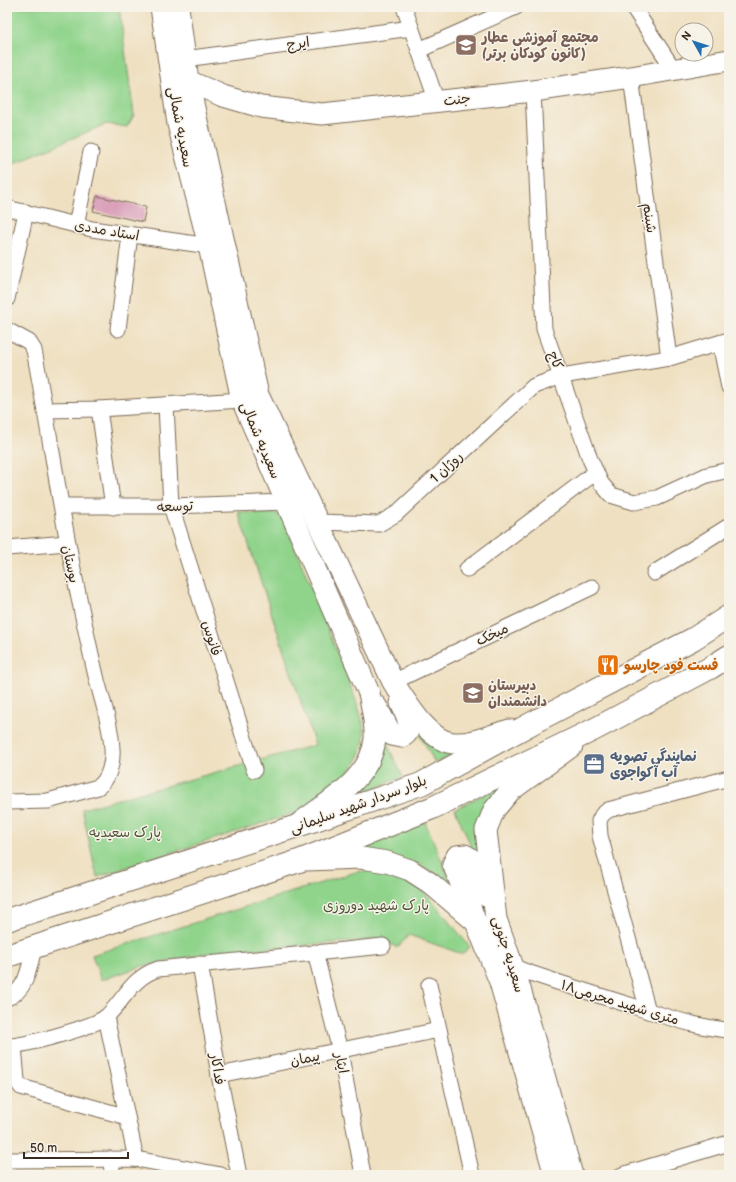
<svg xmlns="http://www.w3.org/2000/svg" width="736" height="1182" viewBox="0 0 736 1182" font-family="'Balsamiq Sans','Playpen Sans Arabic',sans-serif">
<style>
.green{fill:#90d48c;stroke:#667f55}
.building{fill:#d99fba}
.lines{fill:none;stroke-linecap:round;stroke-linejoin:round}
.street-casing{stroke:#7a6a57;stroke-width:17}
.secondary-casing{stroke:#7a6a57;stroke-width:23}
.highway-casing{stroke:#7a6a57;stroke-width:24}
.street{stroke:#fff;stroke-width:15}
.secondary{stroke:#fff;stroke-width:21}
.highway{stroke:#fff;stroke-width:22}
.labels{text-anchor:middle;stroke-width:3;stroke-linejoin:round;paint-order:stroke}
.education-label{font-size:14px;font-weight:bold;fill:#785e54;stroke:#f7f3e8;text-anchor:start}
.street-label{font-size:14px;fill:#3b2a1e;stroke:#f7f3e8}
.food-label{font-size:14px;font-weight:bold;fill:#c56008;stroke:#f7f3e8;text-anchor:start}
.service-label{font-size:14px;font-weight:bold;fill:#4e5e75;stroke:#f7f3e8;text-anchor:start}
.park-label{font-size:14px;fill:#50543a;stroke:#f7f3e8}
</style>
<rect width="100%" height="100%" fill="#f7f3e8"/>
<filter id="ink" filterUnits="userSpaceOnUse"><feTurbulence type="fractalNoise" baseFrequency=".025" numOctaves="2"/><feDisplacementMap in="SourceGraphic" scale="8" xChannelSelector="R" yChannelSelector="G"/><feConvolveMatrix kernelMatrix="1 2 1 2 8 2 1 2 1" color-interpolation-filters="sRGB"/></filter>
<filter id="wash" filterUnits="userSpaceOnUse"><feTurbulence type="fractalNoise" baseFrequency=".012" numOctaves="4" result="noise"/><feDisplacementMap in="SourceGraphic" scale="16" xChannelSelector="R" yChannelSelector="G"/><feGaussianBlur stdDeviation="0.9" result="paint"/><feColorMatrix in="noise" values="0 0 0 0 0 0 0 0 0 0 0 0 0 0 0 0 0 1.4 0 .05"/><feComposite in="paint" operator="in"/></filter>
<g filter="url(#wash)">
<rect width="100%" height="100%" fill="#efe0c1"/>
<!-- green -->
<g class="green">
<path d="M7 7H119L134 115 127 127 106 124 7 166Z"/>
<path d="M238 512 278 514 284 519 352 690C357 704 365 722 364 737 363 767 330 792 307 806 300 811 290 814 282 817L97 877 82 809 315 745Z"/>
<path d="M414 724 468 749 435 763Z"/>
<path d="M382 733 403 777 339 802Z"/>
<path d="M512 781 498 794 485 878 455 809Z"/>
<path d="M425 822 457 896 440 878 419 864 350 852Z"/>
<path d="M380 870C391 873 402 876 412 882 433 897 453 927 470 947L462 954 409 935 397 948 384 939 208 953 143 966 101 980 92 955 356 872Z"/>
</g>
<g id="blocks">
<!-- building -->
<path class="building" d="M97 196 146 207 143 222 93 211Z"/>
</g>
</g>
<g filter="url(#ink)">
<use href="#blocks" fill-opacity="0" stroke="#7a6a57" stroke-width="1"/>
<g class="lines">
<!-- street casing -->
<g class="street-casing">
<g id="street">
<path d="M404 7 437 102"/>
<path d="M633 7 674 70"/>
<path d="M419 50 516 7"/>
<path d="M185 59 411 28"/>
<path d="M631 77 669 358"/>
<path d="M533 91 544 329 590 459 601 483 611 495 634 502 657 498 707 475 729 470"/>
<path d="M7 208 92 229 209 246"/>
<path d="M76 225 91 152"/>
<path d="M7 299 26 212"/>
<path d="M118 329 130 235"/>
<path d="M7 330 29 342 34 350C50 433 61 516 79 598 85 627 91 656 98 684 104 706 111 727 112 749 113 762 109 780 98 787L48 801 7 802"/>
<path d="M720 343 729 387"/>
<path d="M166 405 171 506 254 770"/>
<path d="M99 409 113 507"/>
<path d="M45 410 99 409 242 400"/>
<path d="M62 506H171L288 502"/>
<path d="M318 522 379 524 396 514 534 386 562 376 669 358 729 340"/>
<path d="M7 548 67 543"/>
<path d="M467 569 596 472"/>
<path d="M654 573 729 526"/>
<path d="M393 682 592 587"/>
<path d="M315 952 340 1051 363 1175"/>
<path d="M200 964 219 1075 239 1175"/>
<path d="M513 967C555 982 597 995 639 1008 668 1017 699 1028 729 1030"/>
<path d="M429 985 472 1175"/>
<path d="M7 998C27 991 30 965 34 947"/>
<path d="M648 1011 600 836 599 821 602 815 608 810 729 778"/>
<path d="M106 1017 136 1159"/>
<path d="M7 1046C24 1046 95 1027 107 1016 126 998 131 978 158 969L383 946"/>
<path d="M14 1046 17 1081 21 1087 127 1117"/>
<path d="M219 1075 439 1030"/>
<path d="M110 1159 113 1175"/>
<path d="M7 1160 136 1159 221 1175"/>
<path d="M622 1175 729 1143"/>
</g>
</g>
<!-- secondary casing -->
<g class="secondary-casing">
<g id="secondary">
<path d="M161 7 178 124 209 246 242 400 369 693C372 707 376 724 375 739 371 779 329 801 300 823"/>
<path d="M178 7 188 81 258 395 393 682C406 701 429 743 455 743 473 744 491 735 509 730"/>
<path d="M188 81 223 96 261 107 322 114 533 91 631 77 729 60"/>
<path d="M376 706 392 735 402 737C416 729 405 713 401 703"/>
<path d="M572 746 510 791 494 810 486 830 496 919 517 978 572 1175"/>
<path d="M307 860 361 858 387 862 410 870 430 883 476 922 500 982 555 1175"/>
<path d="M474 917 453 864 457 856 465 855 470 858 486 896"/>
</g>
</g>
<!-- highway casing -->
<g class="highway-casing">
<g id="highway">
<path d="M7 920 294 827 421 784 536 721 693 639 729 616"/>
<path d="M7 956 299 861 432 808 595 729 710 668 729 656"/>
</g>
</g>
<!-- street -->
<use href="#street" class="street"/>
<!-- secondary -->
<use href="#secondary" class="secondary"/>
<!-- highway -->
<use href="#highway" class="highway"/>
</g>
</g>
<!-- icons -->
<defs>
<g id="school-square" transform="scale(1.15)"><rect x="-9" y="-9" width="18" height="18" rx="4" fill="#8d6e63" stroke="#f7f3e8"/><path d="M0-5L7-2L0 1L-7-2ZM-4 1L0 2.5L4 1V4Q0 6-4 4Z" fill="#fff"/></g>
<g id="restaurant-square" transform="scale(1.15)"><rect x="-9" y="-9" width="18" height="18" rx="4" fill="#e8710a" stroke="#f7f3e8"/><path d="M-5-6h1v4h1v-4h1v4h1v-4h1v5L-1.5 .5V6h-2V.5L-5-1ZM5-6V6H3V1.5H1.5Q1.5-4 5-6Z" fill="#fff"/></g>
<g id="office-square" transform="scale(1.15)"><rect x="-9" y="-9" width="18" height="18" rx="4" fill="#5c6f8a" stroke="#f7f3e8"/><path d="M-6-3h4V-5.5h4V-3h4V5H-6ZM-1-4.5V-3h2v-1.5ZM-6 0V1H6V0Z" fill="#fff"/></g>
</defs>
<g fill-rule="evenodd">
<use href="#school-square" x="466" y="45"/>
<use href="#restaurant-square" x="608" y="665"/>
<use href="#school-square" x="473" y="693"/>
<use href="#office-square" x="594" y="764"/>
</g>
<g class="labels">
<!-- education labels -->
<g class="education-label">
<text x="482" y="42">مجتمع آموزشی عطار<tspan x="482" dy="16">(کانون کودکان برتر)</tspan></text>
<text x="488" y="690">دبیرستان<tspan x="488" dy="16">دانشمندان</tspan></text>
</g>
<!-- street labels -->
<g class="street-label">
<text transform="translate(298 43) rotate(-8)" y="5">ایرج</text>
<text transform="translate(457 99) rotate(-6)" y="5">جنت</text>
<text transform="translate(181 127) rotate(79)" y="5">سعیدیه شمالی</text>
<text transform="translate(650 218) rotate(82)" y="5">شبنم</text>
<text transform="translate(107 230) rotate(10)" y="5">استاد مددی</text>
<text transform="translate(556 360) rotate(69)" y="5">کاج</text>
<text transform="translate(261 440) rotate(67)" y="5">سعیدیه شمالی</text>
<text transform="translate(446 467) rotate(-43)" y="5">روژان 1</text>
<text transform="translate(175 506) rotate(-2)" y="5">توسعه</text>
<text transform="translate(71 564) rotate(78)" y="5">بوستان</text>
<text transform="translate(492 634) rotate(-25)" y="5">میخک</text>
<text transform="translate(212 638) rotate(73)" y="5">فانوس</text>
<text transform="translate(358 804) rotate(-20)" y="5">بلوار سردار شهید سلیمانی</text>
<text transform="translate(509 954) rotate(73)" y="5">سعیدیه جنوبی</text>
<text transform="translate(620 1002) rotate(17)" y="5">۱۸متری شهید محرمی</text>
<text transform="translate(305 1058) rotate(-11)" y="5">پیمان</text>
<text transform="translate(342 1063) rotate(79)" y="5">ایثار</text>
<text transform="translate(218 1069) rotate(80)" y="5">فداکار</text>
</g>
<!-- food labels -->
<g class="food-label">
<text x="624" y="670">فست فود چارسو</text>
</g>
<!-- service labels -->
<g class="service-label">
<text x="610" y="761">نمایندگی تصویه<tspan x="610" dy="16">آب آکواجوی</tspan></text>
</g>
<!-- park labels -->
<g class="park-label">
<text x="125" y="837">پارک سعیدیه</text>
<text x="376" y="910">پارک شهید دوروزی</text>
</g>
</g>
<!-- margin -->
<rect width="736" height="1182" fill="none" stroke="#f7f3e8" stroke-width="24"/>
<!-- north arrow -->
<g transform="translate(694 42) rotate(309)"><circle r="19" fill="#f7f3e8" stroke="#aca397"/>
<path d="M0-3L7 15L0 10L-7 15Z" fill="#1f6fb2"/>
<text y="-6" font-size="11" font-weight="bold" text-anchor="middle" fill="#3b2a1e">N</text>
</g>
<!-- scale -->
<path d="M24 1152v6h104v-6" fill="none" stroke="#3b2a1e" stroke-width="2"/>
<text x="30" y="1152" font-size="12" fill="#3b2a1e" stroke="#f7f3e8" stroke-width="3" paint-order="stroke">50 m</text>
</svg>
